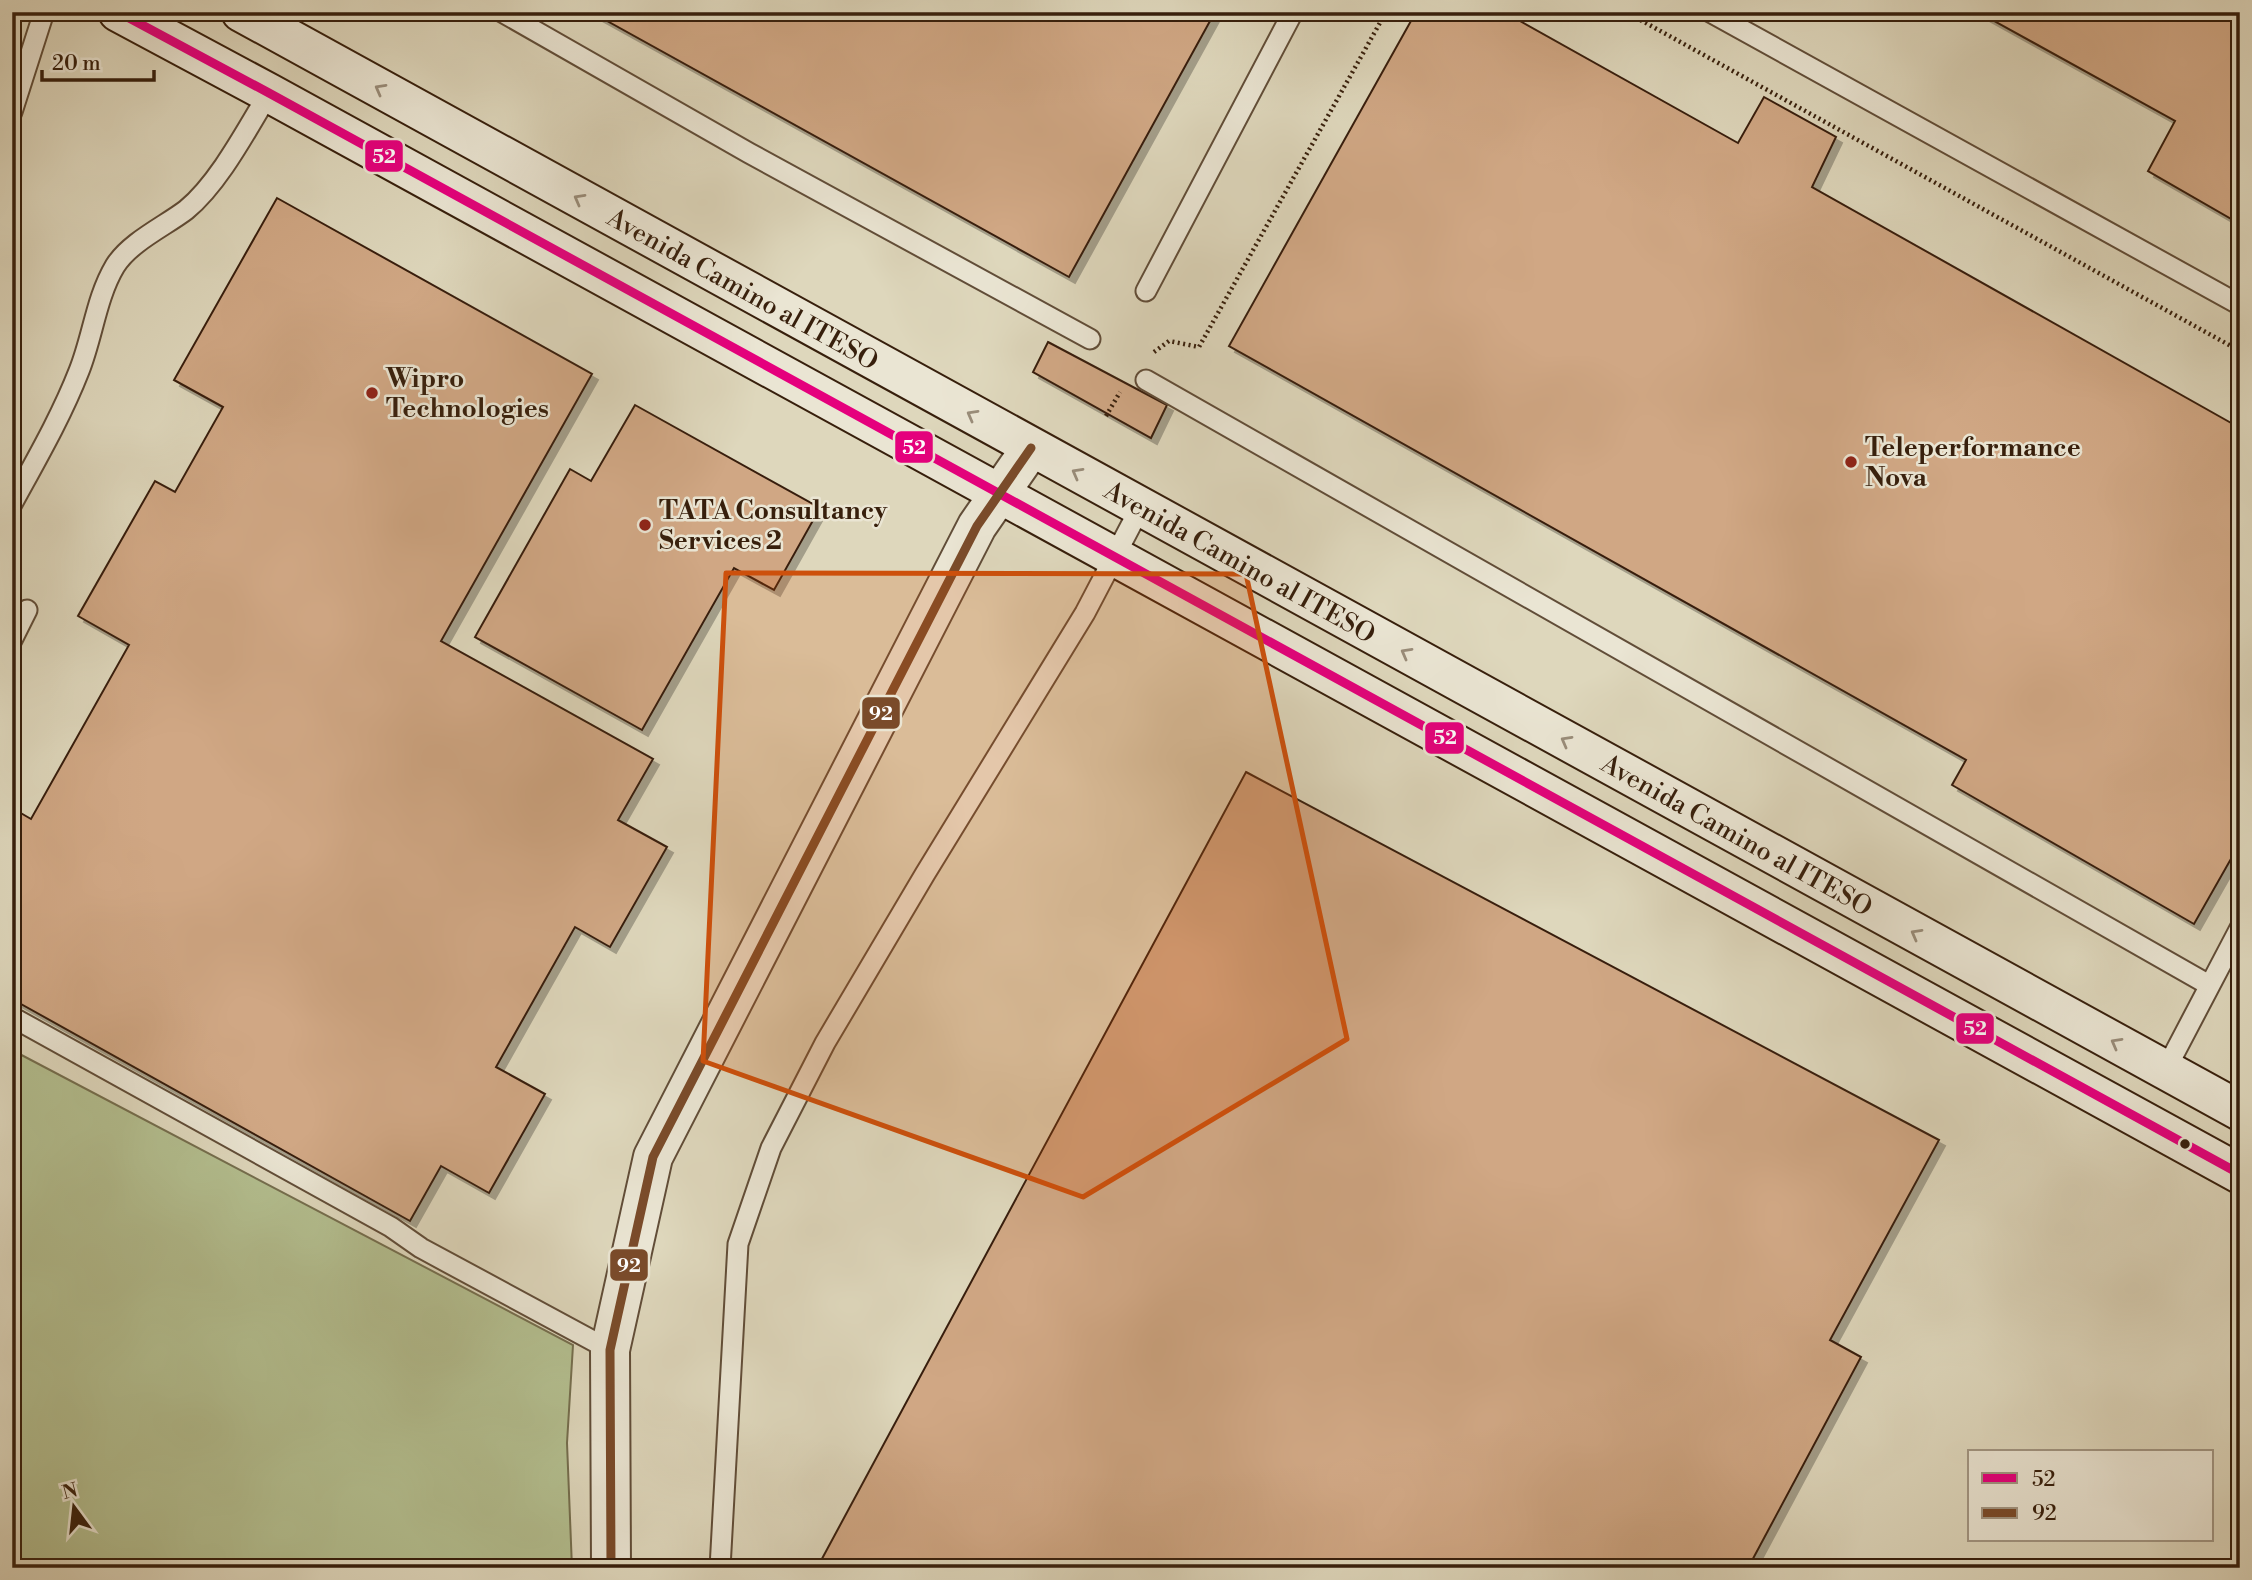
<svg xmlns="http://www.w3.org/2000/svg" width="2252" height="1580" viewBox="0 0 2252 1580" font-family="'Libre Bodoni',serif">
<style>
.green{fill:#b3be8f;stroke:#756e4e;stroke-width:2}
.building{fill:#d0a784;stroke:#371f0c;stroke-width:2;filter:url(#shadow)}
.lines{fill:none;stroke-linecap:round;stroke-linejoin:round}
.lane-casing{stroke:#614d38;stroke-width:23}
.street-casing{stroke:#614d38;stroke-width:42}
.secondary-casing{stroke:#371f0c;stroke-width:42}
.path{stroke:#371f0c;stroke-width:4.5;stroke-dasharray:2 3.5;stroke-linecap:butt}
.lane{stroke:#eae5d3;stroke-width:19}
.street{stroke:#eae5d3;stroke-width:38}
.secondary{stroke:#eae5d3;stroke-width:38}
.bus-1-casing{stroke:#eae5d3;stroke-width:14}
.bus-2-casing{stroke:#eae5d3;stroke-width:14}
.bus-1{stroke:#e5007d;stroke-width:9}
.bus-2{stroke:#7a4b2a;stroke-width:9}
.oneway{stroke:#998c79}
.marked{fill:#cd500c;fill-opacity:0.2;stroke:#cd500c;stroke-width:5;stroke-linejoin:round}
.poi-dot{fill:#8f2418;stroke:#eae5d3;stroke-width:2.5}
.bus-dot{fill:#371f0c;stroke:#eae5d3;stroke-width:2.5}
.labels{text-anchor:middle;stroke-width:5;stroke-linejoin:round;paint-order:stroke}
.street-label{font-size:26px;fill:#371f0c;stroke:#eae5d3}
.poi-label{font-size:26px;font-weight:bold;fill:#371f0c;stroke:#eae5d3;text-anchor:start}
.line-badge{stroke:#eae5d3;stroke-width:2.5}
.badge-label{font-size:19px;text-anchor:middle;font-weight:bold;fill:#fff}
</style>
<defs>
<filter id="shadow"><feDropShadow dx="6" dy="6" stdDeviation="0" flood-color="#0004"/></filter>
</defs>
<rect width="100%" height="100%" fill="#ded7bc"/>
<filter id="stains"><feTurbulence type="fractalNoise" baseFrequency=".00286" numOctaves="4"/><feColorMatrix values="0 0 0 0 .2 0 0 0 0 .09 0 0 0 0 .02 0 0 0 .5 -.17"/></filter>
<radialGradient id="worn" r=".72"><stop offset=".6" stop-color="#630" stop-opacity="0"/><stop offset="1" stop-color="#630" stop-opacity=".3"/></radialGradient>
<!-- green -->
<path class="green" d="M12 1050 573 1345 567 1443 572 1568H12Z"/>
<!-- building -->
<g class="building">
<path d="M591 12H1215L1069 277Z"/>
<path d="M1416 12H1504L1738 143 1764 97 1836 137 1812 187 2240 428V843L2194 924 1952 785 1966 760 1229 346Z"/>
<path d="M1978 12H2240V224L2148 171 2175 121Z"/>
<path d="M277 198 592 374 441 641 653 759 618 820 667 847 610 947 575 927 496 1067 545 1094 489 1193 441 1166 410 1221 12 999V808L31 819 129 645 78 616 155 481 175 492 223 407 174 380Z"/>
<path d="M1048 342 1167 405 1151 438 1033 372Z"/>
<path d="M635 405 820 508 774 590 734 568 642 730 475 637 570 469 591 481Z"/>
<path d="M1246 772 1939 1140 1830 1340 1861 1357 1748 1568H817Z"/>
</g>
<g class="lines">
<!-- lane casing -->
<g class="lane-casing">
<g id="lane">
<path d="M502 12 749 153 1090 339"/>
<path d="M1710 12 2240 305"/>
<path d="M12 112 44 12"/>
<path d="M1146 291 1293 12"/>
<path d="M1146 380 2209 985"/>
<path d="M12 504C36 460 61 417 79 371 93 336 96 298 115 266 130 242 165 226 186 210 219 183 247 129 269 93"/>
<path d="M12 640 27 610"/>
<path d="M12 1017 391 1227 421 1248 610 1350"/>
<path d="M2165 1071 2240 928"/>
<path d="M720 1568 738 1244 771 1148 825 1043 925 874 1085 613 1140 508"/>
</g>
</g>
<!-- street casing -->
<g class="street-casing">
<path id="street" d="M611 1568 610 1350 653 1157 977 526 1031 448"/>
</g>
<!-- secondary casing -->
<g class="secondary-casing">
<g id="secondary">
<path d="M118 12 269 93 2240 1174"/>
<path d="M241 12 2240 1111"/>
</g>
</g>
<!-- path -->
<g class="path">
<path d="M1626 12 2240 351"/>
<path d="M1154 352 1169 341 1199 347 1386 12"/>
<path d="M1106 416 1120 392"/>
</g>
<!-- lane -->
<use href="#lane" class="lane"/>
<!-- street -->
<use href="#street" class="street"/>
<!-- secondary -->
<use href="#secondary" class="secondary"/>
<!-- bus-1 casing -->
<g class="bus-1-casing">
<path id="bus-1" d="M118 12 269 93 2240 1174"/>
</g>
<!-- bus-2 casing -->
<g class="bus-2-casing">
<path id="bus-2" d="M611 1568 610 1350 653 1157 977 526 1031 448"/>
</g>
<!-- bus-1 -->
<use href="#bus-1" class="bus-1"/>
<!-- bus-2 -->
<use href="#bus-2" class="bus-2"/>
</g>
<!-- one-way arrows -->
<defs><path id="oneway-chevron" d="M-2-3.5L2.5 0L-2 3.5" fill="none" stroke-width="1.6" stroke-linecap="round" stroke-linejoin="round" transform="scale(1.75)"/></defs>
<g class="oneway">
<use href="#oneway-chevron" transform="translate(380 89) rotate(-151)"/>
<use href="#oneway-chevron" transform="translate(579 199) rotate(-151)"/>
<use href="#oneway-chevron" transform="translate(972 415) rotate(-151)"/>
<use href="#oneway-chevron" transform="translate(1077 473) rotate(-151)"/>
<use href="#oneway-chevron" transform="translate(1406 653) rotate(-151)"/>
<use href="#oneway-chevron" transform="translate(1566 741) rotate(-151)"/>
<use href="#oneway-chevron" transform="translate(1916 934) rotate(-151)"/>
<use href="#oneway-chevron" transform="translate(2116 1043) rotate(-151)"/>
</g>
<!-- marked area -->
<path class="marked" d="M726 573 1246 574 1347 1039 1083 1197 703 1061Z"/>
<!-- markers -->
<g class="poi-dot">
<circle cx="372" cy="393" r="7"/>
<circle cx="1851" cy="462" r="7"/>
<circle cx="645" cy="525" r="7"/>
</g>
<circle class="bus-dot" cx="2185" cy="1144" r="6"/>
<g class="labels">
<!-- street labels -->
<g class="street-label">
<text transform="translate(743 289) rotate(29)" y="9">Avenida Camino al ITESO</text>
<text transform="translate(1240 562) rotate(29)" y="9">Avenida Camino al ITESO</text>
<text transform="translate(1737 835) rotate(29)" y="9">Avenida Camino al ITESO</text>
</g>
<!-- poi labels -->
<g class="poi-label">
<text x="386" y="387">Wipro<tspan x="386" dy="30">Technologies</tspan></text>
<text x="1865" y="456">Teleperformance<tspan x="1865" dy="30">Nova</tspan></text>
<text x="659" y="519">TATA Consultancy<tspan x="659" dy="30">Services 2</tspan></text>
</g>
</g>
<g class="line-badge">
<rect x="364" y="139" width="40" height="34" rx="7" fill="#e5007d"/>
<rect x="894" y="430" width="40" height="34" rx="7" fill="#e5007d"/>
<rect x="861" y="696" width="40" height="34" rx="7" fill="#7a4b2a"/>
<rect x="1424" y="721" width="41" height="34" rx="7" fill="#e5007d"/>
<rect x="1955" y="1012" width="40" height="33" rx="7" fill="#e5007d"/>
<rect x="609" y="1248" width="40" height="34" rx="7" fill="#7a4b2a"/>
</g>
<g class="badge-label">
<text x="384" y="163">52</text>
<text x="914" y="454">52</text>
<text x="881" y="720">92</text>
<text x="1445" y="744">52</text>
<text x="1975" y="1035">52</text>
<text x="629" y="1272">92</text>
</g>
<!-- margin -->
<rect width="2252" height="1580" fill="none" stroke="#ded7bc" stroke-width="42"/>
<rect x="14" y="14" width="2224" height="1552" fill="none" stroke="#371f0c" stroke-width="3.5"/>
<rect x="21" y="21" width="2210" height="1538" fill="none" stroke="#371f0c" stroke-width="2"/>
<!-- legend -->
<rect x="1968" y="1450" width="245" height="91" fill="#eae5d3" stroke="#a29683" stroke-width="2"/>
<rect x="1982" y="1473" width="35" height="10" fill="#e5007d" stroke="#a29683" stroke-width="2"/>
<text x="2032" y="1486" font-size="21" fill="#371f0c">52</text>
<rect x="1982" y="1508" width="35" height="10" fill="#7a4b2a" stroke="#a29683" stroke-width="2"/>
<text x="2032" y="1520" font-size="21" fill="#371f0c">92</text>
<!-- north arrow -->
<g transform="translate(74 1507) rotate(345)" stroke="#eae5d3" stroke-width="5" paint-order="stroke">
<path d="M0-5L12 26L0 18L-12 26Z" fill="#371f0c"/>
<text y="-10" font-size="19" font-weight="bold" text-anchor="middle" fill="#371f0c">N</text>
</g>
<!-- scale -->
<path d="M42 70v10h112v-10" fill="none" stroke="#371f0c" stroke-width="3.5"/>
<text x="52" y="70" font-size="21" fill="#371f0c" stroke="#eae5d3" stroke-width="5" paint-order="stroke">20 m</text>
<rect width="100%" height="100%" filter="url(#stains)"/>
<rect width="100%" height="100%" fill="url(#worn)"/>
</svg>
